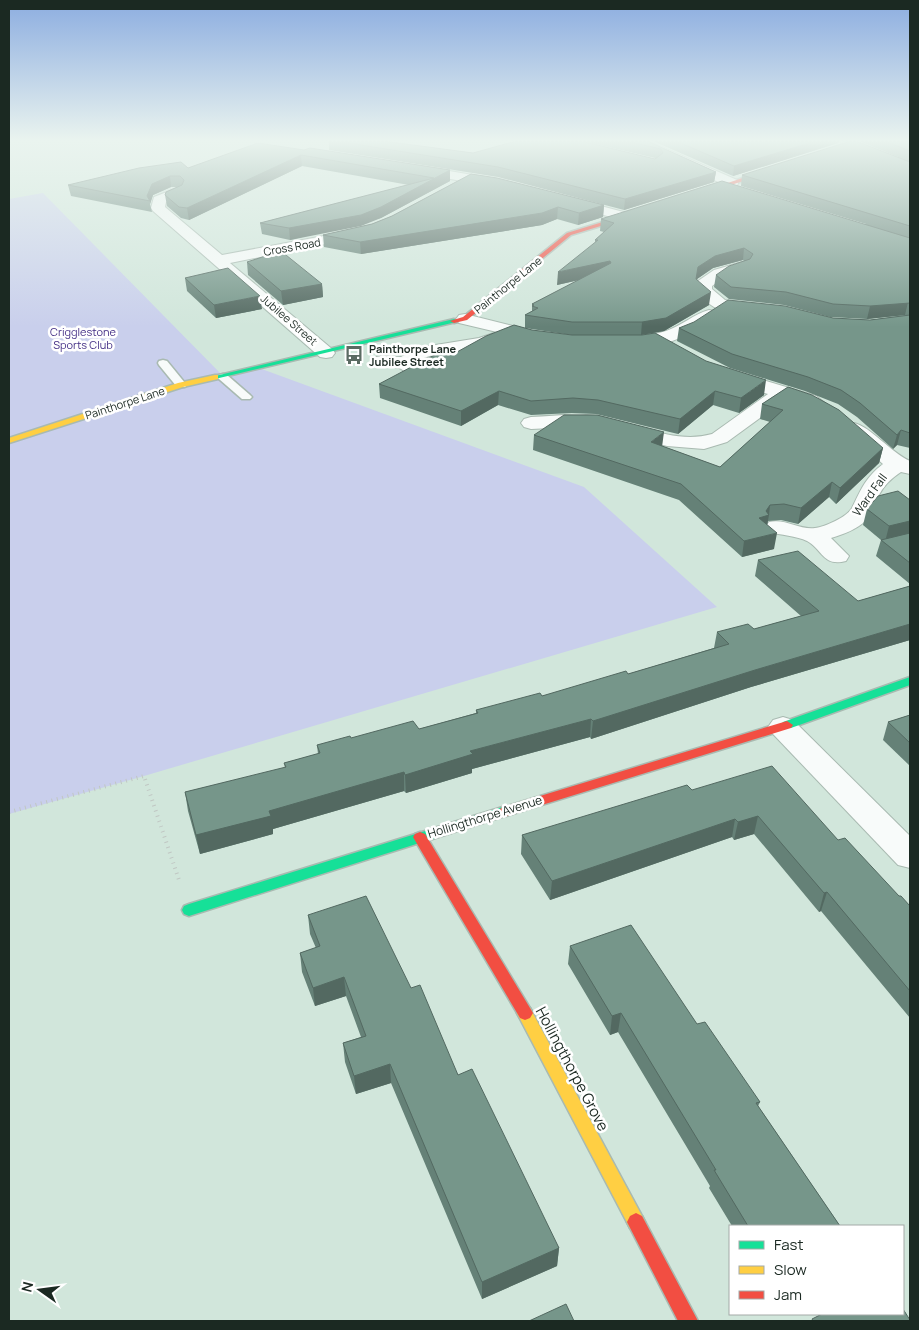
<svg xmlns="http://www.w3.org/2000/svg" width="919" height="1330" viewBox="0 0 919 1330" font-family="Manrope,sans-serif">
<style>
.green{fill:#c9cfec}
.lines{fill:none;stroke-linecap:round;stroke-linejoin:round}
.lane-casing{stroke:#a9bab1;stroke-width:3}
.street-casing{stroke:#a9bab1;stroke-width:2}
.fast-casing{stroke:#a9bab1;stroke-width:3}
.slow-casing{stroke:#a9bab1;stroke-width:3}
.jam-casing{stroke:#a9bab1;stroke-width:3}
.path-far1{stroke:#c0c7c3;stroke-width:1;stroke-dasharray:0.5 2;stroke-linecap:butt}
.path{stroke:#c0c7c3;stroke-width:4;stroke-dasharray:1 4.5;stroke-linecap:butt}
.lane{fill:#f8fbfa;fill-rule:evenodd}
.street{fill:#f8fbfa;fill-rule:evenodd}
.fast{fill:#16e098;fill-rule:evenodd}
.slow{fill:#ffcf43;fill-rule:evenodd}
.jam{fill:#f24e42;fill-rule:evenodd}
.wall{fill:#658177}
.shaded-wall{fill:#536961}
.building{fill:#76968a;stroke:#536961}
.labels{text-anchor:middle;stroke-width:5;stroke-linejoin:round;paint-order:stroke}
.far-street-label{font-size:11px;fill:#1b2922;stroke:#fff}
.far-park-label{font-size:11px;fill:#432e85;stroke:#fff}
.far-poi-label{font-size:11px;font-weight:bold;fill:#1b2922;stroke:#fff;text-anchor:start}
.street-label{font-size:12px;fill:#1b2922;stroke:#fff}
.near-street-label{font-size:15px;fill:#1b2922;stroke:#fff}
</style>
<rect width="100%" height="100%" fill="#d1e6db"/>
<!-- green -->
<path class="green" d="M43 193 223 376 259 368 584 487 717 607 144 776 9 814V199Z"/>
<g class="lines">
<!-- lane casing -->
<g class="lane-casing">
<g id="lane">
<path d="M163 360 167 361 185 383 187 385 185 387H177L159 365 158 363 159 361Z"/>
<path d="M223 374 227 375 250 395 252 397 250 399H242L219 379 217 377 219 375Z"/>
</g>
</g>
<!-- street casing -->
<g class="street-casing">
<g id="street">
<path d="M632 141H648L737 180 738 183 737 186H727L634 143Z"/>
<path d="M414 165 502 180 508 184 502 188 410 172 408 169 410 166Z"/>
<path d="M177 188 184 192 182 195 166 202 165 207 222 255 361 229 366 230 368 233 366 236 361 237 230 263 332 349 335 353 332 357 326 358 320 357 153 211 151 208 154 197Z"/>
<path d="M567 197 631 214 633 217 626 221 562 204 560 201Z"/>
<path d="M742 262 747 264 750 267 747 270 726 276 712 286V289L725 300 737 303 739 307 737 311C721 315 705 303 696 290L698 281 714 270Z"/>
<path d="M709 310 715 311 717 315 715 319C689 335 654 354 623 346L620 342 623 338C637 335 652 336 666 331 681 326 694 314 709 310Z"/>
<path d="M465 314 545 334 548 338 545 342 539 343 512 336C498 356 437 345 416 363L425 373 423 377C411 380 410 374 401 369 394 365 383 367 376 365L373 361 376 357 382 356 401 357 417 348 479 338 497 332 459 323 456 319 459 315Z"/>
<path d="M729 370 816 396 826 404 823 408 816 410 786 399 727 442 704 449 667 446 596 428 572 427 531 429 524 427 521 423 524 419 531 417C552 416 575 413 596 416 634 422 674 445 712 434L768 394 722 380 720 376 722 372Z"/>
<path d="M854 423C871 427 890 452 910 461V474L901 472C892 478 884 485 879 495 875 504 873 512 866 520 858 529 844 534 831 538L849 556 846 561C823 567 823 550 807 541 797 536 780 535 769 532L765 527 769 522C785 518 799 530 815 528 825 527 847 517 852 508 861 489 866 477 883 464L847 433 844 429 847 425Z"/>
<path d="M783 717 793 720 910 836V868L898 865 773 734 768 727 773 720Z"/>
</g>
</g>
<!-- fast casing -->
<g class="fast-casing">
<g id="fast">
<path d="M843 141H849L910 165V168Z"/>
<path d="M454 319 456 320V322L215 379 211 377Z"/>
<path d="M910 677V685L791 728H783L781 725 783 722Z"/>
<path d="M506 806 511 808 513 811 511 814 189 916 184 914 182 910 184 906 189 904Z"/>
</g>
</g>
<!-- slow casing -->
<g class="slow-casing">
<g id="slow">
<path d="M215 375H218V379L183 387 9 443V438L178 383Z"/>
<path d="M525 1006 530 1008 642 1216 645 1222 642 1228 636 1231 630 1228 517 1013 520 1008Z"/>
</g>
</g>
<!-- jam casing -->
<g class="jam-casing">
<g id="jam">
<path d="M778 166 780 169 697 196 692 195Z"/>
<path d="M635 212 637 215 571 235 467 320 454 323 450 321 463 317 567 233Z"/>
<path d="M787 721 793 725 791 728 506 816 501 814 499 811 501 808Z"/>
<path d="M420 832 425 834 530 1008 533 1013 530 1018 525 1020 520 1018 413 837 415 834Z"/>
<path d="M636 1213 642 1216 698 1321H678L627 1222 630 1216Z"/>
</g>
</g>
<!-- path-far1 -->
<path class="path-far1" d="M263 141 273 146"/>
<!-- path -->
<path class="path" d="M9 812 144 776 179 880"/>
<!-- lane -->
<use href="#lane" class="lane"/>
<!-- street -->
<use href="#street" class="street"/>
<!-- fast -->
<use href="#fast" class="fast"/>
<!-- slow -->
<use href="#slow" class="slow"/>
<!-- jam -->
<use href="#jam" class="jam"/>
</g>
<!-- wall -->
<g class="wall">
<path d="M329 141H383L473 153 655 159V158L583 141H647L716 172 714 182 624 210 498 177 329 150Z"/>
<path d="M653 141H839L838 143 733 176Z"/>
<path d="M859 141H910V448L897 445 893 449 857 417 838 404 805 391 730 368 677 341 679 328 833 318 870 320 906 315 867 319 830 317 784 305 729 299 714 287 716 275 744 261 743 260 713 268 697 279 709 305 664 331 641 335H571L525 328V315L532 311V304L579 280 557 285 595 243V240L604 232 600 231 601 219 866 224 741 186 742 175 898 157Z"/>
<path d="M304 150 450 170V181L381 218 290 240 262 234 260 223 409 185 302 166 189 220 181 218 167 206 165 195 177 187H171L153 195 150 204 152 212 71 196 68 185 188 168Z"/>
<path d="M471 174 604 205 603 217 578 225 557 219 542 225 361 254 324 247 323 235 372 224 392 216Z"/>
<path d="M247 262 322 284 323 297 283 305 248 275Z"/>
<path d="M185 278 262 309 216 318 187 291Z"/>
<path d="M457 352 764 395 739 413 713 405 678 434 596 414 572 413 531 415 498 405 461 426 380 398 379 384 423 365Z"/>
<path d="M788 387 883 448 879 463 836 504 829 497 798 524 781 520 768 521 767 525 774 549 742 557 679 500 533 450 534 435 662 446 720 467 770 422 760 419 762 404Z"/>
<path d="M910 500V584L876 556 881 540 863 525 867 509Z"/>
<path d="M758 560 858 601 910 586V640L751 687 591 739 590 737 472 769V773L406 793 404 791 273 829V834L200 854 188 811 185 792 285 768 284 763 318 754 317 745 351 738 419 729 476 713V710L542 696 628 674 714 648 717 632 754 629 801 616 755 576Z"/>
<path d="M910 715V766L883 740 888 722Z"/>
<path d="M692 790 838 840 899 896 910 906V1018L821 911 819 912 754 834 734 840 732 837 550 900 521 854 522 835Z"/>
<path d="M308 915 411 988 458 1075 559 1248 557 1266 482 1299 391 1083 356 1094 345 1062 343 1043 361 1037 346 996 315 1006 302 972 300 953 316 948 310 934Z"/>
<path d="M570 946 697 1024 760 1102 758 1106 840 1226H732L709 1188 710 1186 618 1032 610 1035 568 964Z"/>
</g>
<!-- shaded-wall -->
<g class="shaded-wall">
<path d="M816 141H839L838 143 733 176 734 166Z"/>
<path d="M301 155 302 166 189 220 187 208Z"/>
<path d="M450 170V181L381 218 361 226 290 240 289 228 361 215Z"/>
<path d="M716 172 714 182 624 210 625 199Z"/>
<path d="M170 176 171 187 153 195 150 204V201L147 196 152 184Z"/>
<path d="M604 205 603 217 578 225 579 213Z"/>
<path d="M558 207 557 219 542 225 361 254 360 242Z"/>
<path d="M744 248 743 260 713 268 697 279H696L698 267 715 256Z"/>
<path d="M610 261 609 273 557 285 558 272Z"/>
<path d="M322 284 323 297 283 305 281 291Z"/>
<path d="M711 292 709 305 664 331 641 335 642 322Z"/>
<path d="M260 296 262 309 216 318 214 305Z"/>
<path d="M908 302 905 315 867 319 870 306Z"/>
<path d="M766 380 764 395 739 413 741 398Z"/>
<path d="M499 391 498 405 461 426V411Z"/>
<path d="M715 391 713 405 678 434 680 419Z"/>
<path d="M901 430 897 445 893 449 897 435Z"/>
<path d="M664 432 662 447 651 442Z"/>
<path d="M883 448 879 463 836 504 840 488Z"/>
<path d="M832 482 829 497 798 524 801 508Z"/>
<path d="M770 505 769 515 766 531 759 518 766 511Z"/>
<path d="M910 521V537L885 542 889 526Z"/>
<path d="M777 533 774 549 742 557 744 541Z"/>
<path d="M910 624V640L751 687 591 739 593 721 755 670Z"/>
<path d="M591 719 590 737 472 769V773L406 793 405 775 470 751Z"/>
<path d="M404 772V791L273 829V834L200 854 196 835 269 811Z"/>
<path d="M758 816 754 834 734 840 738 822Z"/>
<path d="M735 819 732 837 550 900 552 881Z"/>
<path d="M827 892 821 911 819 912 824 893Z"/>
<path d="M344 977 346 996 315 1006 313 988Z"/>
<path d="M621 1013 618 1032 610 1035 612 1016Z"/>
<path d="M390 1064 391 1083 356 1094 354 1076Z"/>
<path d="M559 1248 557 1266 482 1299V1282Z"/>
</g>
<!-- building -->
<g class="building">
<path d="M336 141H383L473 153 516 141H581L655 159 663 153 661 149 626 141H647L716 172 625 199 498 167Z"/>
<path d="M676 141H816L734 166Z"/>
<path d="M851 141H856L910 162V226L742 175Z"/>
<path d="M885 141H910V151Z"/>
<path d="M258 143 304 150 310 148 450 170 381 207 361 215 289 228 260 223 434 178 301 155 187 208 179 207 165 195 166 192 182 185 184 180 180 176H170L152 184 147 196 150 201 68 185 139 168 181 162 188 168Z"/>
<path d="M471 174 497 178 604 205 579 213 558 207 542 213 360 242 323 235 372 224 392 216Z"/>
<path d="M722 181 910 238V303L870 306 833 304 786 292 731 287 716 275 729 266 750 259 753 254 744 248 715 256 698 267 696 279 711 292 666 318 642 322H572L525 315 538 308 532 306 534 305 532 304 611 263 610 261 558 272 598 240H595L614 223 601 219Z"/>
<path d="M281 251 322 284 281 291 247 262Z"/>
<path d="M228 268 260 296 214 305 185 278Z"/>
<path d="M728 300 785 306 833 318 870 320 910 315V433L901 430 897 435 860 403 841 390 808 377 732 354 679 328 694 322Z"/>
<path d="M514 325 532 330 572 335H642L655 333 706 361 766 380 741 398 715 391 680 419 598 400 573 398 531 401 499 391 461 411 379 384 415 365H423L427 359 446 349 457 352 486 336Z"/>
<path d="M788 387 812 395 839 410 883 448 840 488 832 482 801 508 784 504 770 505 766 511 769 515 759 518 777 533 744 541 681 484 534 435 564 415H597L664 432 651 442 720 467 783 410 762 404Z"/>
<path d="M898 491 910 500V521L889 526 867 509 878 496Z"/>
<path d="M910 533V563L881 540Z"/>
<path d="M798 551 858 601 910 586V624L755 670 593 721 591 719 470 751 473 754 405 775 404 772 269 811 271 816 196 835 185 792 286 767 284 763 320 753 317 745 350 736 351 738 413 721 419 729 478 713 476 710 540 693 542 696 626 671 628 674 729 644 717 632 748 624 754 629 819 611 758 560Z"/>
<path d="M910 715V743L888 722Z"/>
<path d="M772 766 838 840 845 838 899 896H901L910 906V991L827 892 824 893 758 816 738 822 735 819 552 881 522 835 687 785 692 790Z"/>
<path d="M366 896 411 988 420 985 458 1075 472 1069 559 1248 482 1282 390 1064 354 1076 343 1043 366 1036 344 977 313 988 300 953 320 946 308 915Z"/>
<path d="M631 925 697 1024 705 1022 760 1102 756 1103 840 1226H748L714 1170H716L621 1013 612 1016 570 946Z"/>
<path d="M566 1304 574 1321H529Z"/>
<path d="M903 1309 910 1320V1321H813L812 1319 822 1314H903Z"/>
</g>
<!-- sky -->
<linearGradient id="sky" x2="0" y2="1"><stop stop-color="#8cade0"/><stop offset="0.43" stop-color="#eaf4ef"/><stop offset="1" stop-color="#eaf4ef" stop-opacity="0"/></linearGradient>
<rect width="919" height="327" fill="url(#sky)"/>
<!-- icons -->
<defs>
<g id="bus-bare" transform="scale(1.5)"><path d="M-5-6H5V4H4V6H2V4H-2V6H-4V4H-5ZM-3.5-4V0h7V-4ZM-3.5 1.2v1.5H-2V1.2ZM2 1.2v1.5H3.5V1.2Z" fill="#5b6b63" stroke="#fff" stroke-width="2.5" paint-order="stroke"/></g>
</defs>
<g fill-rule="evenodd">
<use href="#bus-bare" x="354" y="355"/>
</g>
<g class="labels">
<!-- far-street labels -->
<g class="far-street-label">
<text transform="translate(292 247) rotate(-10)" y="4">Cross Road</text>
<text transform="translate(508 285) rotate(-39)" y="4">Painthorpe Lane</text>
<text transform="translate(289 320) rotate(41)" y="4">Jubilee Street</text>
<text transform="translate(125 403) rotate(-18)" y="4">Painthorpe Lane</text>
</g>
<!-- far-park labels -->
<g class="far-park-label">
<text x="83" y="336">Crigglestone<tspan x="83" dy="13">Sports Club</tspan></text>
</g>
<!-- far-poi labels -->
<g class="far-poi-label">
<text x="369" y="353">Painthorpe Lane<tspan x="369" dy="13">Jubilee Street</tspan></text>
</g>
<!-- street labels -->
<g class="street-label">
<text transform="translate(870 495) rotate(-54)" y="4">Ward Fall</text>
<text transform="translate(485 817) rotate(-17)" y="4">Hollingthorpe Avenue</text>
</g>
<!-- near-street labels -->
<g class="near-street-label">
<text transform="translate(572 1069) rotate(62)" y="5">Hollingthorpe Grove</text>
</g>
</g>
<!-- border -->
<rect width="919" height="1330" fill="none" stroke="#1b2922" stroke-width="20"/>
<!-- legend -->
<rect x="729" y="1225" width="175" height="90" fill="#ffffff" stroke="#a4a9a7"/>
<rect x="739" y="1241" width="25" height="8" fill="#16e098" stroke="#a4a9a7"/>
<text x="774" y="1250" font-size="15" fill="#1b2922">Fast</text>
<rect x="739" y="1266" width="25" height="8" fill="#ffcf43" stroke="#a4a9a7"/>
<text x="774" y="1275" font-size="15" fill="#1b2922">Slow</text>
<rect x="739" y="1291" width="25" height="8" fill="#f24e42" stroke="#a4a9a7"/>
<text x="774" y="1300" font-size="15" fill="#1b2922">Jam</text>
<!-- north arrow -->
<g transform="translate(40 1290) rotate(284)" stroke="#ffffff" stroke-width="4" paint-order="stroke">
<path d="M0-4L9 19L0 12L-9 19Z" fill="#1b2922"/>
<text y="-8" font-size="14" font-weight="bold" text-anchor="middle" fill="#1b2922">N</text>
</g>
</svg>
